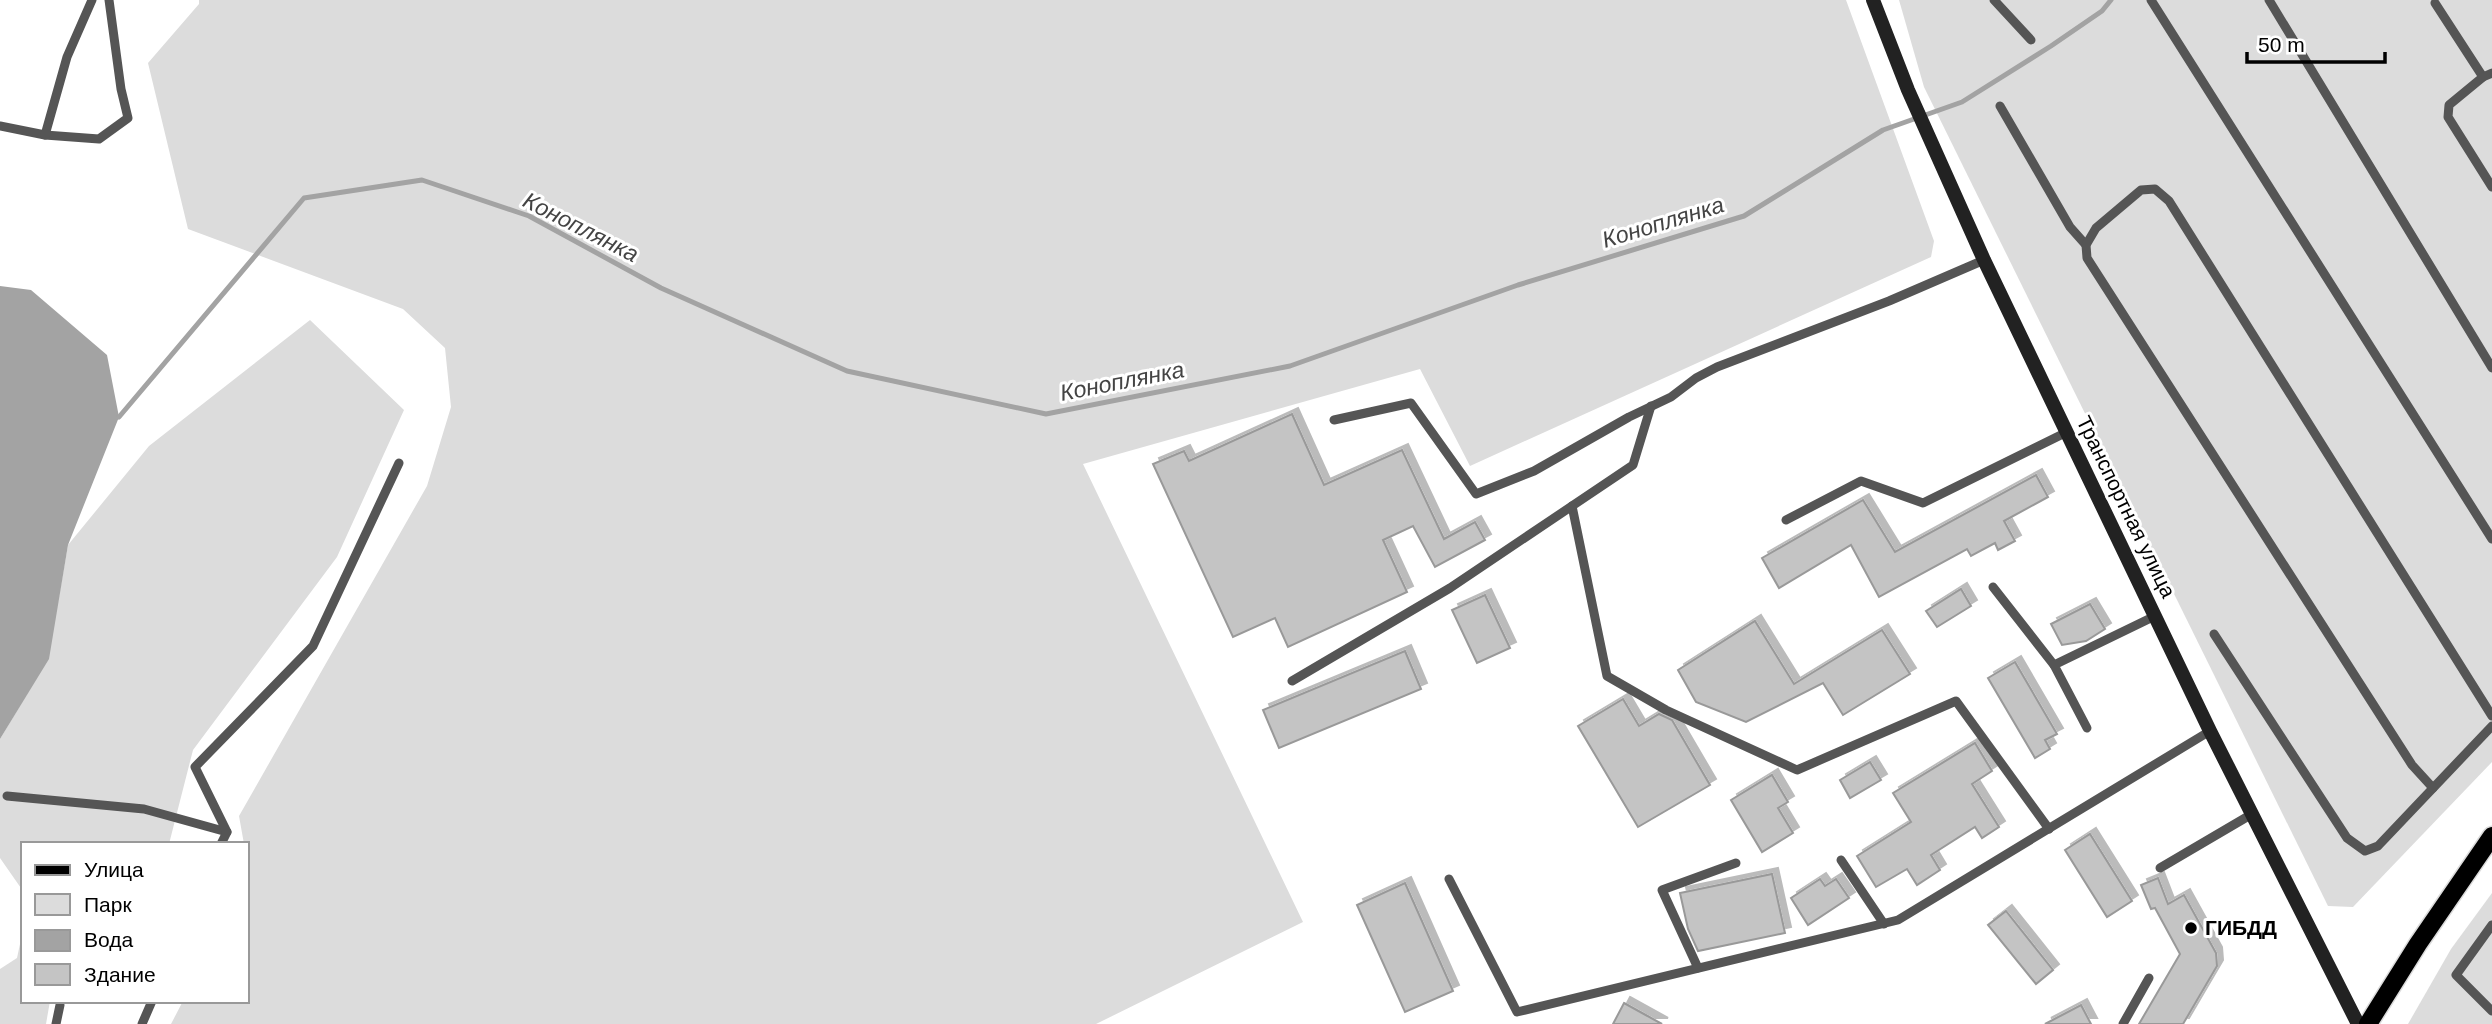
<svg xmlns="http://www.w3.org/2000/svg" width="2492" height="1024" viewBox="0 0 2492 1024" font-family="Helvetica,sans-serif">
<style>
.green{fill:#dcdcdc}
.water{fill:#a3a3a3}
.lines{fill:none;stroke-linecap:round;stroke-linejoin:round}
.stream{stroke:#a3a3a3;stroke-width:5}
.building{fill:#c4c4c4;stroke:#999;stroke-width:2;filter:url(#shadow)}
.primary-casing{stroke:#dbdbdb;stroke-width:21}
.lane{stroke:#555;stroke-width:9}
.secondary{stroke:#222;stroke-width:14}
.primary{stroke:#000;stroke-width:18}
.poi-dot{fill:#000;stroke:#fff;stroke-width:2.5}
.labels{text-anchor:middle;stroke-width:6;stroke-linejoin:round;paint-order:stroke}
.street-label{font-size:21px;fill:#000;stroke:#fff}
.poi-label{font-size:21px;font-weight:bold;fill:#000;stroke:#fff;text-anchor:start}
.water-label{font-size:23px;font-style:italic;fill:#444;stroke:#fff}
</style>
<defs>
<filter id="shadow"><feDropShadow dx="6" dy="-6" stdDeviation="0" flood-color="#0004"/></filter>
</defs>
<rect width="100%" height="100%" fill="#fff"/>
<!-- green -->
<g class="green">
<path d="M199 0H1846L1934 241 1931 257 1470 466 1420 369 1083 464 1303 922 1096 1024H171L183 1001H247V844H244L239 816 427 486 451 407 445 348 403 309 188 229 148 63 199 4Z"/>
<path d="M1899 0H2492V762L2353 907 2328 906 1924 87Z"/>
<path d="M310 320 404 410 337 557 193 750 169 844H23V891L0 858V739L48 659 68 545 149 446Z"/>
<path d="M2492 893V1024H2408L2451 949Z"/>
<path d="M23 930V1001H50L46 1024H0V969L17 958Z"/>
</g>
<!-- water -->
<path class="water" d="M0 286 31 290 107 355 119 417 68 545 49 659 0 739Z"/>
<g class="lines">
<!-- stream -->
<path class="stream" d="M119 417 304 198 422 180 529 216 661 288 847 371 1046 414 1290 366 1518 285 1744 216 1883 130 1962 102 2051 46 2102 11 2111 0"/>
</g>
<!-- building -->
<g class="building">
<path d="M1292 414 1324 485 1402 450 1444 539 1475 522 1485 540 1435 567 1413 526 1383 540 1407 592 1288 647 1275 618 1233 637 1153 464 1184 451 1189 461Z"/>
<path d="M2036 475 2048 497 2004 521 2015 541 1998 550 1995 543 1971 556 1967 549 1879 597 1851 545 1779 588 1762 558 1863 500 1895 552Z"/>
<path d="M1961 589 1971 606 1937 627 1926 611Z"/>
<path d="M1485 595 1510 648 1477 663 1452 610Z"/>
<path d="M2090 604 2105 629 2086 641 2062 645 2051 624Z"/>
<path d="M1755 621 1794 684 1882 630 1910 674 1843 715 1823 683 1746 722 1696 702 1678 670Z"/>
<path d="M1405 651 1421 689 1279 748 1263 710Z"/>
<path d="M2015 662 2057 734 2045 740 2050 749 2035 758 1988 678Z"/>
<path d="M1623 699 1639 726 1659 714 1672 720 1710 785 1638 827 1578 726Z"/>
<path d="M1975 743 1992 771 1972 784 1999 827 1982 838 1975 827 1931 855 1940 870 1917 885 1907 869 1876 887 1857 856 1911 822 1893 793Z"/>
<path d="M1870 762 1881 780 1850 798 1840 780Z"/>
<path d="M1772 775 1788 802 1778 808 1793 833 1762 852 1731 800Z"/>
<path d="M2090 834 2132 901 2107 917 2065 850Z"/>
<path d="M1772 874 1785 933 1698 951 1688 929 1680 893Z"/>
<path d="M2158 878 2168 904 2184 895 2216 953 2217 966 2183 1024H2139L2180 954 2155 908 2151 909 2141 885Z"/>
<path d="M1820 879 1825 886 1836 879 1849 898 1808 925 1791 898Z"/>
<path d="M1405 883 1453 991 1405 1012 1357 905Z"/>
<path d="M2006 911 2053 970 2036 984 1988 925Z"/>
<path d="M1624 1003 1662 1024H1613Z"/>
<path d="M2081 1005 2091 1024H2045Z"/>
</g>
<g class="lines">
<!-- primary casing -->
<g class="primary-casing">
<path id="primary" d="M2368 1024 2418 944 2492 836"/>
</g>
<!-- lane -->
<g class="lane">
<path d="M1994 0 2031 40"/>
<path d="M2151 0 2492 539"/>
<path d="M2269 0 2492 368"/>
<path d="M2435 3 2483 77"/>
<path d="M2492 73 2483 77 2449 105 2448 117 2492 187"/>
<path d="M2000 106 2070 227 2086 245"/>
<path d="M0 126 45 135 99 139 128 118 121 89 109 0"/>
<path d="M45 135 67 57 92 0"/>
<path d="M1334 420 1411 403 1476 494 1534 471 1629 417 1671 397 1696 378 1717 367 1889 301 1984 260"/>
<path d="M1572 506 1607 676 1666 710 1797 770 1956 701 2049 829"/>
<path d="M1786 520 1861 481 1923 503 2067 432"/>
<path d="M1993 587 2054 665"/>
<path d="M2214 634 2347 838 2365 851 2378 846 2492 726"/>
<path d="M1292 681 1450 588 1633 465 1651 406"/>
<path d="M2087 728 2054 665 2155 616"/>
<path d="M2433 788 2412 765 2087 258 2086 245 2096 228 2141 190 2155 189 2169 201 2492 716"/>
<path d="M7 796 144 809 227 832"/>
<path d="M221 844 227 832 195 767 313 646 399 463"/>
<path d="M1841 860 1884 924"/>
<path d="M2160 868 2252 814"/>
<path d="M1449 879 1517 1012 1898 920 2210 731"/>
<path d="M2492 925 2456 975 2492 1011"/>
<path d="M1698 968 1662 890 1736 863"/>
<path d="M56 1024 60 1005"/>
<path d="M142 1024 152 1001"/>
<path d="M2123 1024 2149 978"/>
</g>
<!-- secondary -->
<path class="secondary" d="M1873 0 1908 90 1984 260 2210 731 2358 1024"/>
<!-- primary -->
<use href="#primary" class="primary"/>
</g>
<!-- markers -->
<circle class="poi-dot" cx="2191" cy="928" r="7"/>
<g class="labels">
<!-- street labels -->
<g class="street-label">
<text transform="translate(2126 507) rotate(64)" y="7">Транспортная улица</text>
</g>
<!-- poi labels -->
<g class="poi-label">
<text x="2205" y="935">ГИБДД</text>
</g>
<!-- water labels -->
<g class="water-label">
<text transform="translate(1663 222) rotate(-17)" y="8">Коноплянка</text>
<text transform="translate(581 227) rotate(27)" y="8">Коноплянка</text>
<text transform="translate(1122 381) rotate(-11)" y="8">Коноплянка</text>
</g>
</g>
<!-- legend -->
<rect x="21" y="842" width="228" height="161" fill="#ffffff" stroke="#999999" stroke-width="2"/>
<rect x="35" y="865" width="35" height="10" fill="#000000" stroke="#999999" stroke-width="2"/>
<text x="84" y="877" font-size="21" fill="#000000">Улица</text>
<rect x="35" y="894" width="35" height="21" fill="#dcdcdc" stroke="#999999" stroke-width="2"/>
<text x="84" y="912" font-size="21" fill="#000000">Парк</text>
<rect x="35" y="930" width="35" height="21" fill="#a3a3a3" stroke="#999999" stroke-width="2"/>
<text x="84" y="947" font-size="21" fill="#000000">Вода</text>
<rect x="35" y="964" width="35" height="21" fill="#c4c4c4" stroke="#999999" stroke-width="2"/>
<text x="84" y="982" font-size="21" fill="#000000">Здание</text>
<!-- scale -->
<path d="M2247 52v10h138v-10" fill="none" stroke="#000000" stroke-width="3.5"/>
<text x="2258" y="52" font-size="21" fill="#000000" stroke="#ffffff" stroke-width="5" paint-order="stroke">50 m</text>
</svg>
